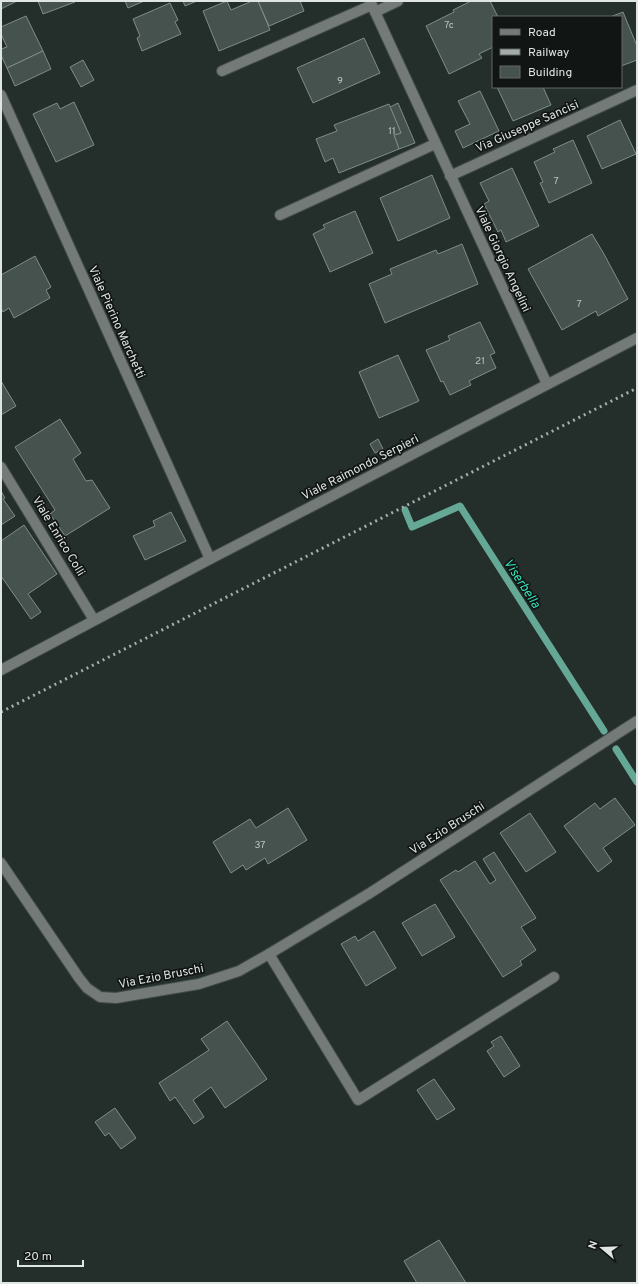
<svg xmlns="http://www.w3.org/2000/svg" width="638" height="1284" viewBox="0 0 638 1284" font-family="Overpass,sans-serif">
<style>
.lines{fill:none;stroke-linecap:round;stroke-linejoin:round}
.stream{stroke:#66a896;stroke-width:7}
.building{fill:#46524e;stroke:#808c88}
.minor-casing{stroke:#424c48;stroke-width:12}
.minor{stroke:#747a78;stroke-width:10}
.rail{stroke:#a5adaa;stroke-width:3;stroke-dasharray:2 4;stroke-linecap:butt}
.labels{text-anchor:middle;stroke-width:3.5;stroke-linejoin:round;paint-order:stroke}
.number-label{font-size:10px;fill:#b8c0bd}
.street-label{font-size:12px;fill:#dee5e2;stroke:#111514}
.water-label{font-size:13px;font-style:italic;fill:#35e2b9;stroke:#111514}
</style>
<rect width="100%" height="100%" fill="#242f2b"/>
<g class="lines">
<!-- stream -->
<g class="stream">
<path d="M405 510 412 527 460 506 604 731"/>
<path d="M616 749 637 782"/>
</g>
</g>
<!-- building -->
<g class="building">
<path d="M1 1H17L1 9Z"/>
<path d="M38 1H75V2L43 14Z"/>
<path d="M125 1H144L128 8Z"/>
<path d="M183 1H197L185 6Z"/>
<path d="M227 1 231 10 252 1H258L270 30 219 51 203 11Z"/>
<path d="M258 1H300L304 11 269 26Z"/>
<path d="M471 1H490L498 17H493V47L479 54 482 58 449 74 426 26 454 12 453 10Z"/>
<path d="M170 3 178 20 175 22 181 34 142 51 137 38 140 36 133 19Z"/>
<path d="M623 12 637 46V60L621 66V17H610Z"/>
<path d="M26 16 43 51 7 68 1 55V49L7 47 1 34V27Z"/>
<path d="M364 38 380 73 313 103 297 68Z"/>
<path d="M43 51 51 69 15 86 7 68Z"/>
<path d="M83 60 94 80 81 87 70 67Z"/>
<path d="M497 87H543L551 105 513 121Z"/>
<path d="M480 91 499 131 463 148 455 131 470 124 458 101Z"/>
<path d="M74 102 94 145 56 162 33 114 57 103 60 109Z"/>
<path d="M398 103 415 143 399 149 394 135 401 133 390 107Z"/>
<path d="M389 104 401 133 394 135 399 149 339 173 333 158 325 162 316 139 337 131 334 125Z"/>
<path d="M620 120 636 154 602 169 587 136Z"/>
<path d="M573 140 592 183 549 203 540 183 543 182 534 162 555 152 553 149Z"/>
<path d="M512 168 539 226 506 242 501 230 498 232 484 204 489 201 480 183Z"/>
<path d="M432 175 450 218 398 241 380 198Z"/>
<path d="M355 211 373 253 330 272 313 234 325 228 323 225Z"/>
<path d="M592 234 604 254 628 299 598 316 596 311 562 330 528 269Z"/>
<path d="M462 244 478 284 385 323 369 284 392 274 390 269 436 250 438 254Z"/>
<path d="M35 256 51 287 46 290 50 298 14 318 9 308 3 312 1 308V275Z"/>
<path d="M480 322 495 353 490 355 496 368 469 381 471 385 450 395 443 381 441 382 426 350 450 340 448 336Z"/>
<path d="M398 355 419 401 379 418 359 372Z"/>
<path d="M1 381 16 406 1 415Z"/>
<path d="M60 419 81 453 73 459 86 481 92 480 110 508 65 536 50 514 55 510 15 447Z"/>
<path d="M378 439 383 449 375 453 370 444Z"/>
<path d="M1 491 5 498 3 499 15 516 1 525Z"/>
<path d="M171 512 186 541 145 560 133 536 155 526 153 521Z"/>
<path d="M24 525 57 574 28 594 41 612 31 619 1 576V541Z"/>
<path d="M615 798 635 825 603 848 612 861 598 872 564 826 595 803 600 809Z"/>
<path d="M288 808 307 840 268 864 265 858 246 870 243 865 231 873 213 842 250 819 256 828Z"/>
<path d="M530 813 556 852 526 872 500 833Z"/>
<path d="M494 852 536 918 521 927 536 950 520 961 522 965 503 977 440 880 456 870 458 872 475 861 490 884 496 880 483 859Z"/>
<path d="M435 904 455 937 422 956 402 923Z"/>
<path d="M374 931 396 968 366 986 341 944 355 936 358 941Z"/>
<path d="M227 1021 267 1079 225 1108 211 1087 193 1100 204 1117 194 1124 175 1097 170 1101 159 1083 209 1050 201 1039Z"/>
<path d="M501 1036 520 1066 504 1077 487 1051 494 1046 491 1042Z"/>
<path d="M434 1079 455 1109 437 1120 417 1090Z"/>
<path d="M115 1108 136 1138 121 1149 109 1133 105 1136 95 1122Z"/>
<path d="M439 1240 466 1283H417L404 1261Z"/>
</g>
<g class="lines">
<!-- minor casing -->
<g class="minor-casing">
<g id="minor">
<path d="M370 1 547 384"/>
<path d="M375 12 398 1"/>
<path d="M222 71 372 5"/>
<path d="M1 95 210 559"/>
<path d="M450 176 637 90"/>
<path d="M280 215 435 144"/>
<path d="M1 467 94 620"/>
<path d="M1 670 210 559 637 338"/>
<path d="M1 863 79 978 87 988 100 997 116 998 199 984 239 971 269 954 370 893 637 721"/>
<path d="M269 954 358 1100 554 977"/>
</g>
</g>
<!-- minor -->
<use href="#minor" class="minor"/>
<!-- rail -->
<path class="rail" d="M1 712 637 388"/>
</g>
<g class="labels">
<!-- number labels -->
<g class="number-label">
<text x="449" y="28">7c</text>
<text x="340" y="84">9</text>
<text x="392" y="134">11</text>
<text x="556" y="184">7</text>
<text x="579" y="307">7</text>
<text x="480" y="364">21</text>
<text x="260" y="848">37</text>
</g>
<!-- street labels -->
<g class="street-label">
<text transform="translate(527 126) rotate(-24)" y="4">Via Giuseppe Sancisi</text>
<text transform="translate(503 259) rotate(65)" y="4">Viale Giorgio Angelini</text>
<text transform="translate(117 322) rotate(66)" y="4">Viale Pierino Marchetti</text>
<text transform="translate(360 467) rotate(-27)" y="4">Viale Raimondo Serpieri</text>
<text transform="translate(59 536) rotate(59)" y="4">Viale Enrico Colli</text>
<text transform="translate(447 828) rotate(-33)" y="4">Via Ezio Bruschi</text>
<text transform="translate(161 976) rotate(-11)" y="4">Via Ezio Bruschi</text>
</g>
<!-- water labels -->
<g class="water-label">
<text transform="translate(523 583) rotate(57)" y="5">Viserbella</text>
</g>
</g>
<!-- border -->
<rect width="638" height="1284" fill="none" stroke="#dee5e2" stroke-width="4"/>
<!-- legend -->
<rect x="492" y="16" width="130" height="72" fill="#111514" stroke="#636866"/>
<rect x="500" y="29" width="20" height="6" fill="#747a78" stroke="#636866"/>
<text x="528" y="36" font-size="12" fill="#dee5e2">Road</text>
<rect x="500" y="49" width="20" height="6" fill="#a5adaa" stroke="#636866"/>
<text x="528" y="56" font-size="12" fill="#dee5e2">Railway</text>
<rect x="500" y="66" width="20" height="12" fill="#46524e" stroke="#636866"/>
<text x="528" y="76" font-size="12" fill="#dee5e2">Building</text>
<!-- north arrow -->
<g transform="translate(602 1248) rotate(289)" stroke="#111514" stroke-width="3" paint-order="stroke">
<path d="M0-3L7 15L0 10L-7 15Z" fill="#dee5e2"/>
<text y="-6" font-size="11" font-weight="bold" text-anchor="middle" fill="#dee5e2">N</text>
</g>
<!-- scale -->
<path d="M18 1260v6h65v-6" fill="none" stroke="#dee5e2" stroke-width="2"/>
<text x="24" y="1260" font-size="12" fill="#dee5e2" stroke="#111514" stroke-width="3" paint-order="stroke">20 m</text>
</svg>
